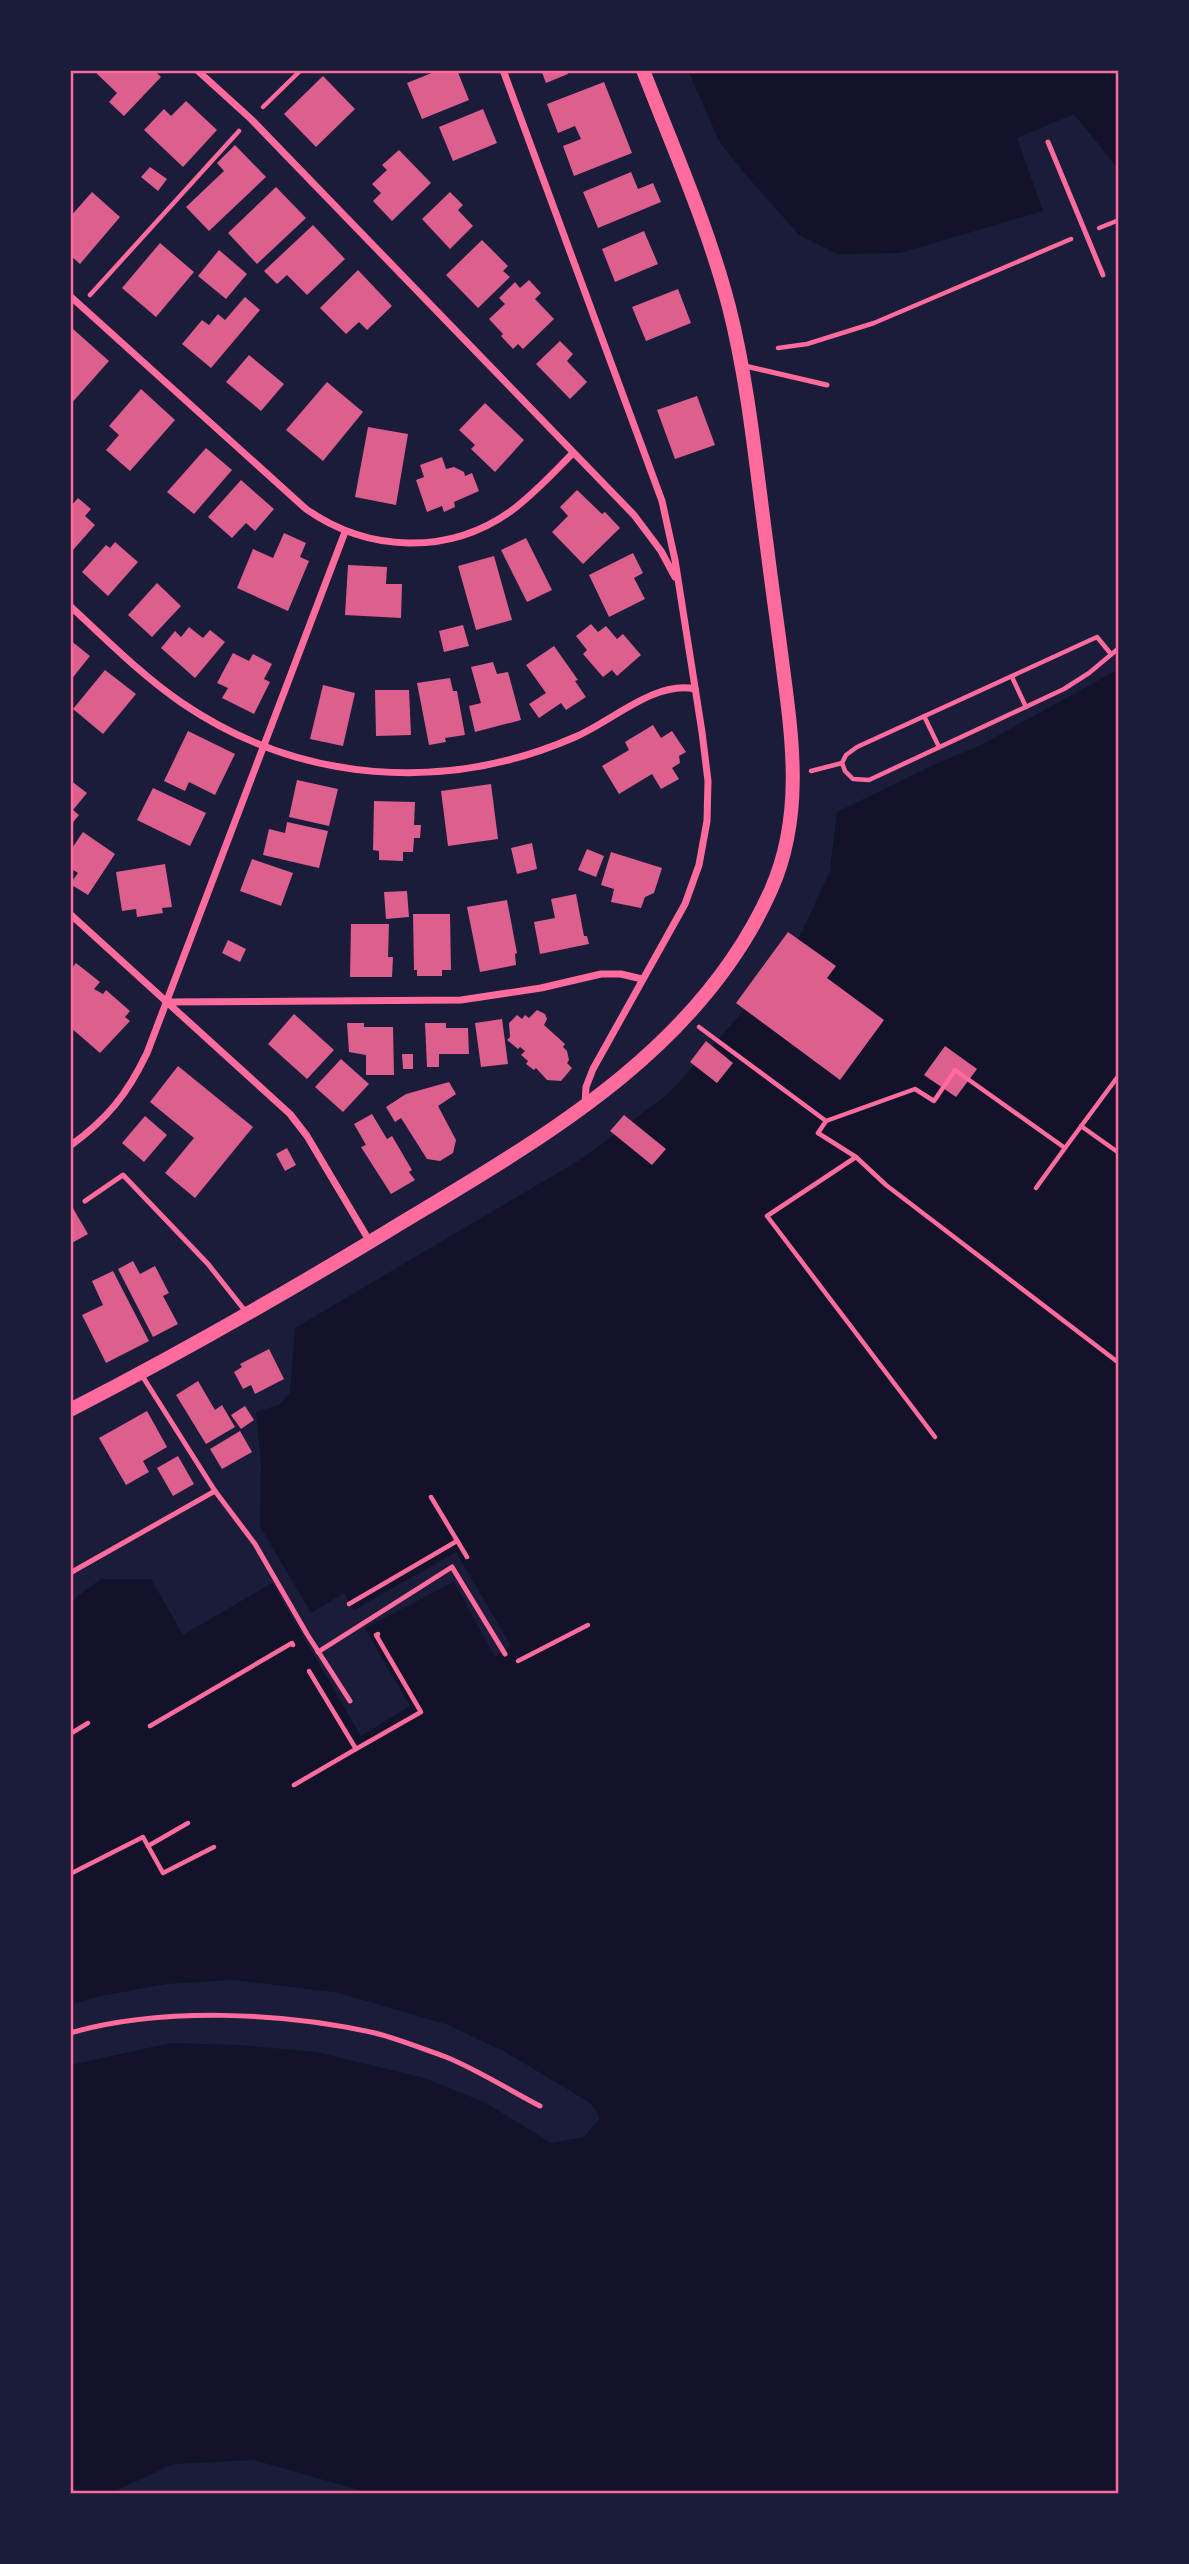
<svg xmlns="http://www.w3.org/2000/svg" width="1189" height="2564" viewBox="0 0 1189 2564" font-family="Rubik,sans-serif">
<style>
.water{fill:#12122b}
.pier{fill:#1b1b3a}
.building{fill:#dd5f8e}
.lines{fill:none;stroke-linecap:round;stroke-linejoin:round}
.path{stroke:#ff6b9d;stroke-width:4.5}
.service{stroke:#ff6b9d;stroke-width:5}
.minor{stroke:#ff6b9d;stroke-width:7}
.secondary{stroke:#ff6b9d;stroke-width:14}
.neatline{fill:none;stroke:#ff6b9d;stroke-width:2.5}
</style>
<rect width="100%" height="100%" fill="#1b1b3a"/>
<!-- water -->
<g class="water">
<path d="M688 70H1119V170L1074 114 1017 138 1043 211 900 253 837 254 799 235 746 175 719 141Z"/>
<path d="M1119 669V2494H373L254 2460 173 2464 109 2494H90L70 2488V2065L171 2043 238 2045 317 2052 424 2078 486 2103 551 2143 584 2137 600 2118 590 2103 505 2052 448 2025 339 1993 233 1980 167 1984 97 1997 70 2005V1602L101 1579H151L183 1635 272 1583 361 1736 410 1706 365 1628 454 1582 495 1657 511 1646 456 1552 354 1610 344 1593 311 1613 260 1526 261 1463 256 1412 279 1405 290 1393 295 1328 583 1158 669 1093 751 1003 801 934 830 871 837 812 938 763 981 745Z"/>
</g>
<!-- pier -->
<path class="pier" d="M233 1980 339 1993 448 2025 505 2052 590 2103 600 2118 584 2137 583 2134 596 2118 588 2105 503 2055 447 2029 338 1996 233 1984 167 1987 98 2000 70 2009V2005L97 1997 167 1984Z"/>
<!-- building -->
<g class="building">
<path d="M93 70H154L161 77 124 116 109 102 117 93Z"/>
<path d="M439 70H457L469 100 422 119 407 83Z"/>
<path d="M541 70H566L568 74 546 83Z"/>
<path d="M323 76 355 109 316 147 284 114Z"/>
<path d="M604 82 632 153 574 176 563 146 581 139 575 126 558 133 547 104Z"/>
<path d="M186 101 217 130 183 167 144 130 164 109 171 116Z"/>
<path d="M483 109 497 143 453 161 439 127Z"/>
<path d="M235 145 266 177 209 231 186 207 224 171 217 163Z"/>
<path d="M399 150 431 183 392 221 373 201 381 193 372 184 387 170 382 165Z"/>
<path d="M150 167 167 179 158 191 141 177Z"/>
<path d="M631 172 638 189 653 183 661 202 598 228 583 192Z"/>
<path d="M276 187 306 218 257 264 228 233Z"/>
<path d="M92 192 120 217 80 264 70 255V217Z"/>
<path d="M450 192 463 205 458 210 473 226 450 249 422 219Z"/>
<path d="M313 225 345 259 307 295 287 275 277 284 264 271Z"/>
<path d="M644 231 658 264 615 282 602 249Z"/>
<path d="M482 240 508 266 503 271 510 277 478 308 446 275Z"/>
<path d="M160 243 194 272 156 317 122 288Z"/>
<path d="M219 250 247 274 226 299 198 276Z"/>
<path d="M358 270 392 306 367 330 359 322 346 334 320 308Z"/>
<path d="M529 280 541 293 535 299 554 319 523 349 518 344 513 349 501 336 503 334 489 319 505 304 499 298 515 282 520 288Z"/>
<path d="M678 289 691 323 646 341 632 307Z"/>
<path d="M245 297 260 310 211 368 182 344 202 320 209 325 218 314 225 320Z"/>
<path d="M73 329 109 361 70 405V333Z"/>
<path d="M560 341 573 354 567 361 587 382 570 399 536 364Z"/>
<path d="M249 355 284 384 261 411 226 382Z"/>
<path d="M327 382 363 412 323 461 286 430Z"/>
<path d="M141 389 175 420 130 471 106 450 119 435 109 426Z"/>
<path d="M697 396 715 445 675 459 657 410Z"/>
<path d="M485 403 524 440 495 472 471 449 475 445 459 430Z"/>
<path d="M368 427 408 434 396 505 355 497Z"/>
<path d="M206 448 232 470 194 514 167 492Z"/>
<path d="M442 457 446 469 454 467 464 472 465 476 472 473 479 491 454 502 455 507 444 512 442 506 427 512 416 480 424 477 420 465Z"/>
<path d="M241 480 274 509 255 531 246 523 232 538 208 517Z"/>
<path d="M577 490 602 514 605 512 620 528 583 564 552 532 568 516 560 507Z"/>
<path d="M78 498 91 509 85 516 95 525 73 550 70 548V504L72 505Z"/>
<path d="M284 533 306 543 300 557 309 561 288 611 237 588 253 549 273 558Z"/>
<path d="M526 538 552 590 527 602 501 550Z"/>
<path d="M115 542 138 562 108 596 82 572 106 545 110 548Z"/>
<path d="M633 553 643 573 634 578 645 599 609 617 589 575Z"/>
<path d="M494 556 512 620 476 630 458 566Z"/>
<path d="M348 565 387 567 386 584H402L401 618 345 615Z"/>
<path d="M157 583 181 606 152 637 128 615Z"/>
<path d="M591 624 598 632 606 626 617 639 623 634 641 655 617 676 612 670 603 677 583 654 587 650 576 636Z"/>
<path d="M463 625 469 646 444 652 439 631Z"/>
<path d="M189 627 203 638 210 630 225 642 195 678 161 648 175 631 181 637Z"/>
<path d="M70 640 90 656 70 681Z"/>
<path d="M554 646 578 680 575 681 586 697 566 710 561 703 539 718 529 704 546 693 526 665Z"/>
<path d="M233 653 249 661 253 654 272 664 264 679 270 682 254 714 222 698 228 688 217 683Z"/>
<path d="M493 662 497 674 508 672 521 720 475 732 469 706 481 703 471 667Z"/>
<path d="M105 670 136 694 103 734 73 709Z"/>
<path d="M450 678 453 691H457L465 735 445 738 446 742 429 745 417 683Z"/>
<path d="M323 685 355 693 343 746 310 739Z"/>
<path d="M375 690H409L411 735 376 736Z"/>
<path d="M653 725 661 738 672 731 686 752 679 756 680 763 672 768 679 779 661 789 652 774 619 794 602 766 629 750 625 742Z"/>
<path d="M188 731 235 754 215 795 189 782 185 791 164 781Z"/>
<path d="M70 780 87 793 73 810 79 815 70 826Z"/>
<path d="M297 780 338 789 329 826 289 817Z"/>
<path d="M491 784 498 839 448 846 441 791Z"/>
<path d="M153 788 206 813 190 846 137 820Z"/>
<path d="M374 801 415 802 414 825H421L420 838H414L413 852H403V861L379 860V851L373 850Z"/>
<path d="M287 822 328 831 319 868 263 855 269 829 285 833Z"/>
<path d="M83 832 115 854 88 895 70 884 78 873 70 868V851Z"/>
<path d="M532 843 537 869 517 874 511 848Z"/>
<path d="M587 849 604 856 596 877 578 870Z"/>
<path d="M611 852 662 868 654 893 645 897 641 908 611 902 614 889 601 885Z"/>
<path d="M252 859 293 873 281 906 240 891Z"/>
<path d="M165 864 172 907 162 908 163 913 137 917 136 909 122 911 116 872Z"/>
<path d="M407 891 409 917 386 919 384 892Z"/>
<path d="M576 894 584 936H587L589 944 540 954 534 922 555 918 551 899Z"/>
<path d="M507 900 517 953 515 954 516 965 480 972 467 907Z"/>
<path d="M413 914H450L451 970H442V976H417V970H414Z"/>
<path d="M351 924H389L388 957H393L392 977H350Z"/>
<path d="M788 932 836 966 827 978 884 1020 840 1080 736 1003Z"/>
<path d="M228 940 246 949 240 962 222 953Z"/>
<path d="M76 963 100 982 94 989 103 994 106 990 130 1011 125 1017 130 1021 100 1053 70 1027V966L72 968Z"/>
<path d="M537 1010 545 1014 547 1019 544 1025 565 1044 563 1047 567 1051 569 1060 567 1063 572 1068 561 1081 547 1080 536 1068 534 1070 526 1064 528 1061 521 1055 525 1051 520 1047 518 1049 507 1040 510 1037 509 1023 517 1015 522 1019 525 1015 529 1018Z"/>
<path d="M294 1014 334 1050 307 1079 268 1044Z"/>
<path d="M502 1019 508 1064 481 1067 475 1023Z"/>
<path d="M347 1023H364V1027H393L394 1075H366V1055L349 1052Z"/>
<path d="M425 1023H446V1028H468L469 1054H439V1067H427Z"/>
<path d="M706 1041 733 1063 717 1083 690 1062Z"/>
<path d="M945 1046 977 1069 956 1097 924 1075Z"/>
<path d="M402 1054H413V1069H403Z"/>
<path d="M341 1059 369 1084 343 1112 315 1087Z"/>
<path d="M178 1066 253 1127 195 1198 165 1173 194 1138 150 1102Z"/>
<path d="M449 1082 456 1094 438 1106 456 1140 453 1153 440 1161 427 1159 401 1118 395 1122 386 1107 406 1094Z"/>
<path d="M372 1114 387 1139 392 1136 412 1170 409 1172 415 1180 391 1194 361 1147 366 1145 354 1124Z"/>
<path d="M624 1115 666 1149 652 1165 610 1131Z"/>
<path d="M145 1116 167 1135 144 1162 122 1143Z"/>
<path d="M287 1148 296 1165 285 1171 276 1154Z"/>
<path d="M70 1203 88 1234 70 1244Z"/>
<path d="M133 1261 140 1274 155 1266 169 1293 163 1296 178 1324 153 1337 118 1269Z"/>
<path d="M113 1271 149 1341 106 1363 82 1315 103 1305 92 1281Z"/>
<path d="M269 1349 284 1379 255 1394 251 1385 243 1389 234 1372 242 1367 240 1364Z"/>
<path d="M198 1381 215 1410 222 1405 235 1427 206 1444 176 1395Z"/>
<path d="M245 1406 254 1420 241 1429 231 1415Z"/>
<path d="M147 1411 167 1447 143 1461 149 1472 126 1485 99 1438Z"/>
<path d="M240 1431 252 1452 222 1469 210 1449Z"/>
<path d="M178 1456 194 1484 173 1496 157 1468Z"/>
</g>
<g class="lines">
<!-- path -->
<g class="path">
<path d="M263 107 301 70"/>
<path d="M1099 228 1119 220"/>
<path d="M90 295 239 131"/>
<path d="M778 348 807 344 874 323 1071 239"/>
<path d="M1012 677 1026 707"/>
<path d="M924 716 939 747"/>
<path d="M842 763 846 755 857 747 1097 637 1111 654"/>
<path d="M811 771 842 763 845 771 853 779 869 780 1064 689 1089 673 1119 648"/>
<path d="M699 1027 826 1121 915 1089 934 1101 955 1070 1065 1148 1119 1075"/>
<path d="M826 1121 818 1133 856 1157 886 1185 1119 1363"/>
<path d="M1081 1126 1119 1153"/>
<path d="M856 1157 767 1216 935 1437"/>
<path d="M1036 1188 1065 1148"/>
<path d="M431 1497 467 1557"/>
<path d="M349 1604 457 1541"/>
<path d="M518 1661 588 1625"/>
<path d="M309 1671 356 1749 421 1712 376 1635 378 1634"/>
<path d="M150 1726 292 1643 293 1645"/>
<path d="M70 1734 88 1723"/>
<path d="M294 1785 356 1749"/>
<path d="M148 1846 188 1823"/>
<path d="M70 1874 143 1837 163 1873 214 1847"/>
</g>
<!-- service -->
<g class="service">
<path d="M1048 142 1103 275"/>
<path d="M745 366 827 385"/>
<path d="M85 1201 123 1175 208 1264 246 1312"/>
<path d="M141 1374 215 1491 255 1544 307 1634 350 1701"/>
<path d="M70 1573 215 1491"/>
<path d="M318 1652 452 1567 505 1654"/>
<path d="M70 2033C161 2007 283 2012 375 2033 399 2039 423 2049 446 2057 478 2070 509 2090 540 2106"/>
</g>
<!-- minor -->
<g class="minor">
<path d="M197 70 251 119 634 515 661 551 675 577"/>
<path d="M503 70 662 501 675 560 702 732 708 781 707 821 699 865 685 904 593 1069 586 1087 585 1104"/>
<path d="M70 296 306 509C367 552 448 556 511 511 534 494 553 473 573 453"/>
<path d="M70 606C106 639 141 675 182 703 300 783 445 794 575 737 611 722 655 680 695 689"/>
<path d="M70 914 290 1114 307 1136 370 1242"/>
<path d="M166 1002 461 1000 541 988 601 974H621L642 979"/>
<path d="M70 1146C107 1119 127 1095 147 1053L345 532"/>
</g>
<!-- secondary -->
<path class="secondary" d="M70 1410C179 1354 284 1294 388 1231 535 1142 698 1054 771 890 803 818 793 743 783 668 778 628 772 588 767 547 756 467 749 386 729 307 708 226 673 148 643 70"/>
</g>
<!-- border -->
<rect width="1189" height="2564" fill="none" stroke="#1b1b3a" stroke-width="144"/>
<rect x="72" y="72" width="1045" height="2420" class="neatline"/>
</svg>
